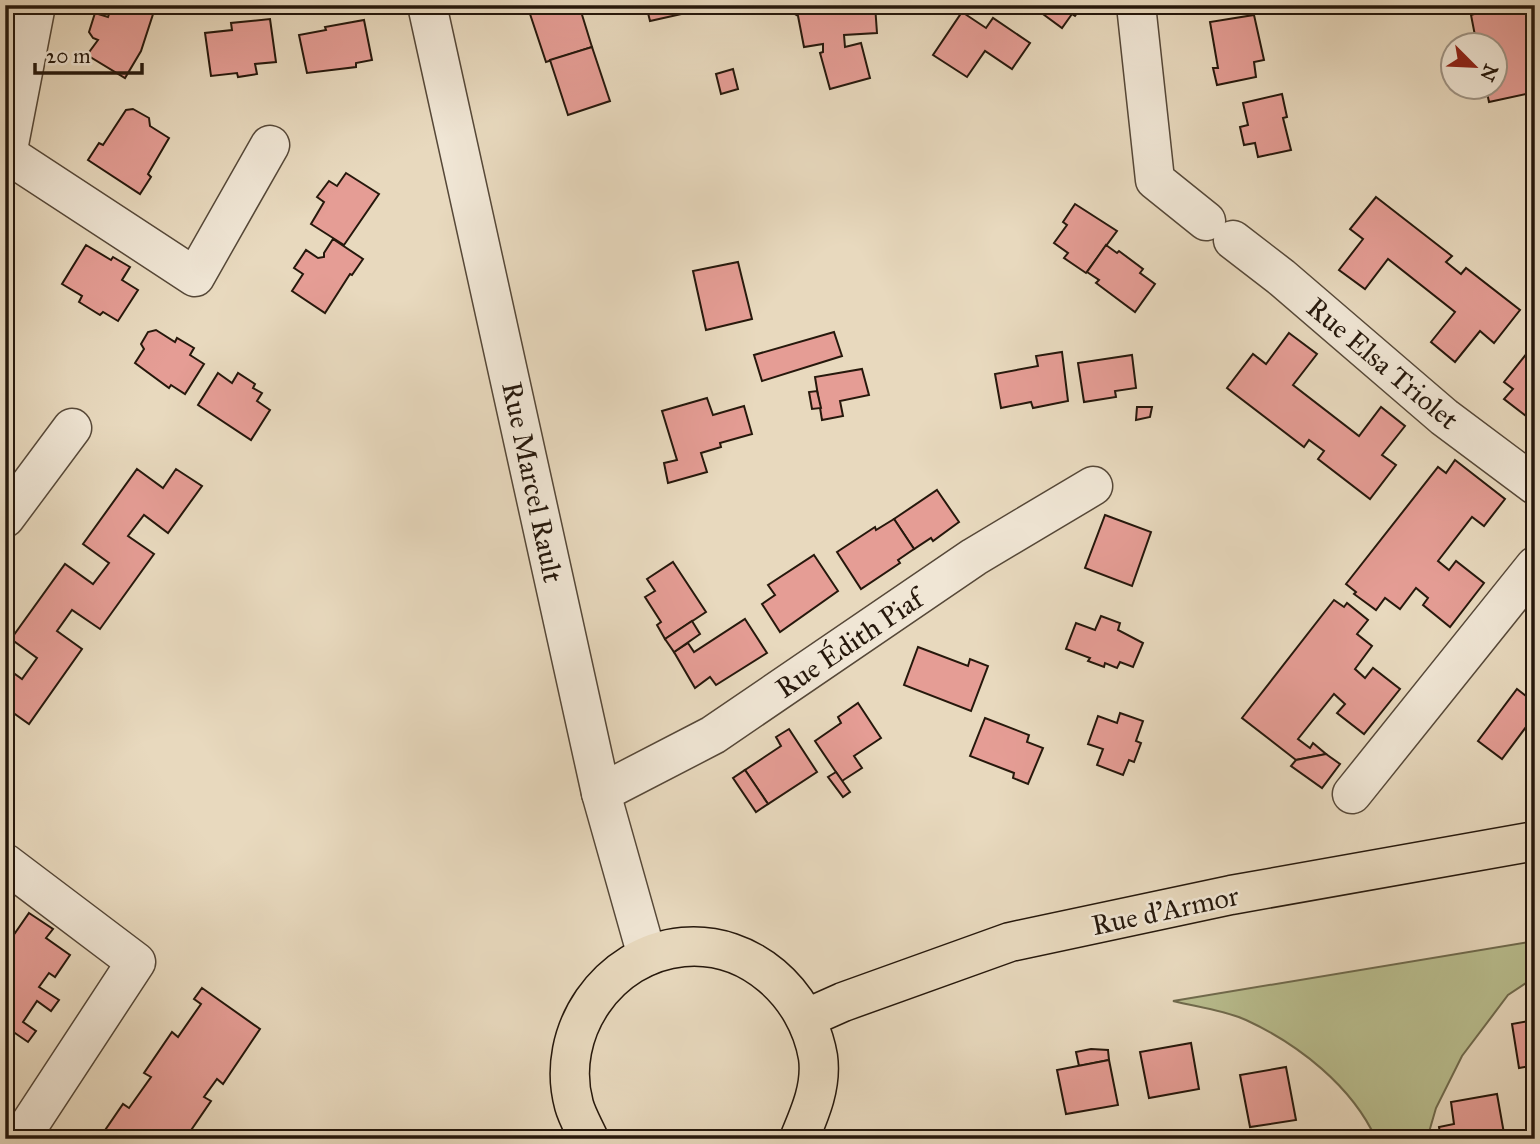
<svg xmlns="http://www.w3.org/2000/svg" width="1540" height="1144" viewBox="0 0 1540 1144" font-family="'IM FELL Great Primer',serif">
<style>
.green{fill:#b9be8f;stroke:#706b4e;stroke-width:2}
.building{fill:#e59d95;stroke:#26180c;stroke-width:2}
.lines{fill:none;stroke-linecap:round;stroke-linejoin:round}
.minor-casing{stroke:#564838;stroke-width:41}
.major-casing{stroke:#26180c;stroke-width:41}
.minor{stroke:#f0e6d5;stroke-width:38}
.major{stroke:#e8d9be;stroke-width:38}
.labels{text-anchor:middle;stroke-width:5;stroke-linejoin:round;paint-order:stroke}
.street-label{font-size:28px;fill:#26180c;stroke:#f0e6d5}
</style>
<rect width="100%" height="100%" fill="#e8d9be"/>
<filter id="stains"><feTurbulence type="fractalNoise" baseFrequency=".00286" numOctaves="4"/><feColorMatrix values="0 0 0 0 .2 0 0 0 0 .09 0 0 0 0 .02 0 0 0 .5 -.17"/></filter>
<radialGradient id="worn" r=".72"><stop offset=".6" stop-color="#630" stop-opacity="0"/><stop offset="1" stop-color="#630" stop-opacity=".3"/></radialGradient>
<!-- green -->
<path class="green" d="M1535 941V977L1508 995 1462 1056 1436 1108 1427 1139H1376C1352 1086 1298 1044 1246 1020 1224 1010 1197 1007 1173 1001Z"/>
<!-- building -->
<g class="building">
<path d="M112 5H156L141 51 125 78 87 55 98 40 93 38 89 32 95 13 108 17Z"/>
<path d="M558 5H579L592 47 546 62 530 14Z"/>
<path d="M646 5H694L695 11 650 21Z"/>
<path d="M789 5H875L877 33 844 35 845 47 861 43 870 78 830 89 820 53 823 52V44L804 47 798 16 786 9Z"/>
<path d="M1083 5 1075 16 1072 14 1062 28 1032 6Z"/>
<path d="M1483 5H1535V92L1489 102 1486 88H1494V46H1477L1471 15 1484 11Z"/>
<path d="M962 12 986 28 993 18 1030 43 1012 69 985 51 967 77 933 55Z"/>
<path d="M1254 15 1264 60 1254 62 1256 77 1217 85 1213 68H1218L1210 22Z"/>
<path d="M270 19 276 62 255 64 257 74 238 77 237 73 211 76 205 33 232 30 231 23Z"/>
<path d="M364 20 372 60 356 63V67L307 73 299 35 326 30 325 27Z"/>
<path d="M592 47 610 101 568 115 550 60Z"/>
<path d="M733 69 738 89 721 94 716 74Z"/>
<path d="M1282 94 1287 117 1283 118 1291 150 1258 157 1255 143 1244 145 1240 127 1248 125 1243 103Z"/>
<path d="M133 109 149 118 150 126 169 138 148 174 151 177 140 194 88 160 99 143 103 145 126 110Z"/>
<path d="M346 173 379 194 344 245 311 224 324 202 317 197 329 181 337 186Z"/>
<path d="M1376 197 1452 256 1446 262 1461 274 1466 268 1520 310 1494 343 1480 331 1455 362 1431 342 1455 312 1388 259 1365 289 1339 270 1363 239 1350 229Z"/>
<path d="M1075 204 1117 231 1086 273 1064 258 1068 253 1054 243 1067 225 1063 222Z"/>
<path d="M333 239 363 259 352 275 350 274 325 313 292 291 303 274 294 268 306 250 318 258 324 257V253Z"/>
<path d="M86 245 111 260 113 257 130 267 122 280 138 290 118 321 103 312 100 315 79 302 82 296 62 284Z"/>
<path d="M1106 245 1117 253 1119 251 1143 269 1140 273 1155 284 1135 312 1096 283 1099 280 1087 272Z"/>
<path d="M738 262 752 319 706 330 693 271Z"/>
<path d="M156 330 175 342 177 338 194 348 190 355 204 364 185 394 171 385 169 388 135 363 144 349 141 344 148 332Z"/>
<path d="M834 332 842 356 762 381 754 355Z"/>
<path d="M1289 333 1317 354 1293 385 1359 436 1381 407 1405 426 1382 455 1396 465 1370 499 1318 459 1324 451 1309 440 1304 447 1227 388 1253 354 1266 364Z"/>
<path d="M1535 343V423L1504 399 1513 389 1504 382Z"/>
<path d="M1062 352 1068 401 1033 408 1031 402 1001 408 995 374 1038 366 1036 356Z"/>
<path d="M1132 355 1136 388 1115 391 1116 397 1084 402 1078 363Z"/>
<path d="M862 369 869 395 840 401 843 416 822 420 815 377Z"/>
<path d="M218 373 232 383 238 373 255 384 253 388 262 393 257 401 270 410 251 440 198 405Z"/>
<path d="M817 391 821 408 812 409 809 392Z"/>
<path d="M707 398 713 415 744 406 752 434 720 443 721 447 701 453 707 472 668 483 664 463 677 460 662 411Z"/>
<path d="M1137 407H1152L1150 417 1136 420Z"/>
<path d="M1455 460 1505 499 1484 526 1472 517 1438 561 1449 570 1456 561 1484 583 1450 627 1423 605 1428 598 1416 588 1400 609 1385 598 1376 610 1354 594 1356 592 1346 584 1438 467 1446 473Z"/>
<path d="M137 469 163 488 176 469 202 486 168 533 144 515 128 536 154 554 100 629 72 610 57 631 82 649 29 724 5 707V667L22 679 37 658 11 639 65 564 93 584 109 563 83 544Z"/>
<path d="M937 490 959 522 933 541 931 538 914 549 894 519Z"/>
<path d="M1105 515 1151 532 1132 586 1085 568Z"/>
<path d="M894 519 914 549 898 560 900 563 861 589 837 552 875 527 876 530Z"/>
<path d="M814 555 838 591 780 632 762 604 775 595 768 585Z"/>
<path d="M673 562 706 612 665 639 657 625 661 622 645 597 655 591 647 579Z"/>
<path d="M1334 600 1344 607 1347 603 1368 620 1357 634 1372 646 1355 669 1365 678 1373 668 1400 689 1364 734 1337 713 1345 704 1334 694 1298 739 1310 748 1313 743 1326 754 1296 760 1242 718Z"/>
<path d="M1101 616 1120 623 1118 630 1143 643 1133 667 1120 662 1117 668 1105 663 1104 667 1088 661 1090 658 1066 649 1076 623 1095 630Z"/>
<path d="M745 619 767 653 716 685 710 677 695 688 674 652 688 643 694 652Z"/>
<path d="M692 621 700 634 674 652 665 639Z"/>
<path d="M918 647 968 666 970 659 988 666 971 711 904 685Z"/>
<path d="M1517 689 1535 703V715L1502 759 1478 741Z"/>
<path d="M858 703 881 738 854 756 862 768 842 781 815 741 841 723 838 717Z"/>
<path d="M1120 713 1143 721 1136 741 1141 743 1134 762 1129 760 1123 775 1097 765 1103 749 1088 744 1098 716 1117 723Z"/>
<path d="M985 718 1029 735 1027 742 1043 748 1028 784 1013 778 1014 773 970 756Z"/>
<path d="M789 729 817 772 768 804 745 770 781 746 776 737Z"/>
<path d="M1326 754 1340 764 1322 788 1291 766 1296 760Z"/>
<path d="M745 770 768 804 756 812 733 778Z"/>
<path d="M836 772 850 792 843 797 828 777Z"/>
<path d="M29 913 53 929 46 938 70 955 55 977 49 973 39 987 59 1000 51 1011 37 1001 23 1022 36 1031 28 1042 9 1029 5 1034V958L12 949 6 946Z"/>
<path d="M202 988 260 1029 223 1084 217 1079 204 1097 211 1101 185 1139H99L123 1104 129 1108 151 1077 144 1073 172 1032 178 1037 201 1004 194 999Z"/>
<path d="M1535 1020V1065L1519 1068 1512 1024Z"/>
<path d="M1191 1043 1199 1089 1149 1098 1140 1052Z"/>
<path d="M1091 1049 1108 1050 1109 1060 1079 1066 1076 1052Z"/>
<path d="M1109 1060 1118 1105 1066 1114 1057 1070Z"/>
<path d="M1286 1067 1296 1120 1250 1127 1240 1075Z"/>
<path d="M1497 1094 1505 1139H1441L1439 1127 1454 1124 1451 1102Z"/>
</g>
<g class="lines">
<!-- minor casing -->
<g class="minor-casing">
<g id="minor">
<path d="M427 5 601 793 647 956"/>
<path d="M1136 5 1155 180 1206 221"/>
<path d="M7 154 195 277 270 145"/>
<path d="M5 165 36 5"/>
<path d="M1233 240 1281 277 1444 417 1535 485"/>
<path d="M5 518 72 428"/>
<path d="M601 793 713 735 974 557 1093 486"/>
<path d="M1352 794 1535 566"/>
<path d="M5 863 136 962 20 1139"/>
</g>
</g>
<!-- major casing -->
<g class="major-casing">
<g id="major">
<path d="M807 1018 843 1002 1010 942 1231 895 1535 841"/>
<path d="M589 1139C584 1128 577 1116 574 1105 554 1032 608 954 683 947 750 941 807 993 818 1057 822 1086 810 1113 799 1139"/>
</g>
</g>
<!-- minor -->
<use href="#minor" class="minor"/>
<!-- major -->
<use href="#major" class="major"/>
</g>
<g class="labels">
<!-- street labels -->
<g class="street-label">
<text transform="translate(1383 363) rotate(40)" y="10">Rue Elsa Triolet</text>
<text transform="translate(533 482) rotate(78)" y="10">Rue Marcel Rault</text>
<text transform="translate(849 643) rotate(-34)" y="10">Rue Édith Piaf</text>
<text transform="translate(1165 910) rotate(-12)" y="10">Rue d'Armor</text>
</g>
</g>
<!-- margin -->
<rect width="1540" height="1144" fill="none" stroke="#e8d9be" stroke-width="28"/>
<rect x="7" y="7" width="1526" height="1130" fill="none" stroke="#26180c" stroke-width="3.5"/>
<rect x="14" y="14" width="1512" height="1116" fill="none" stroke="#26180c" stroke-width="2"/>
<!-- north arrow -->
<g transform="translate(1474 66) rotate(114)"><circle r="33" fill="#f0e6d5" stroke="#9f9485" stroke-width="2"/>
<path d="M0-5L12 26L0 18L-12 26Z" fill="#8f2418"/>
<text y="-10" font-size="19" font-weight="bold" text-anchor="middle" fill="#26180c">N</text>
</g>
<!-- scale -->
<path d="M35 63v10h107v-10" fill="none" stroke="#26180c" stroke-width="3.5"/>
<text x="46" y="63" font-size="21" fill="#26180c" stroke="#f0e6d5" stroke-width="5" paint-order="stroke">20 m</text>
<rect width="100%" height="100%" filter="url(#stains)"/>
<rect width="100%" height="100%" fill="url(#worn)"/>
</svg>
